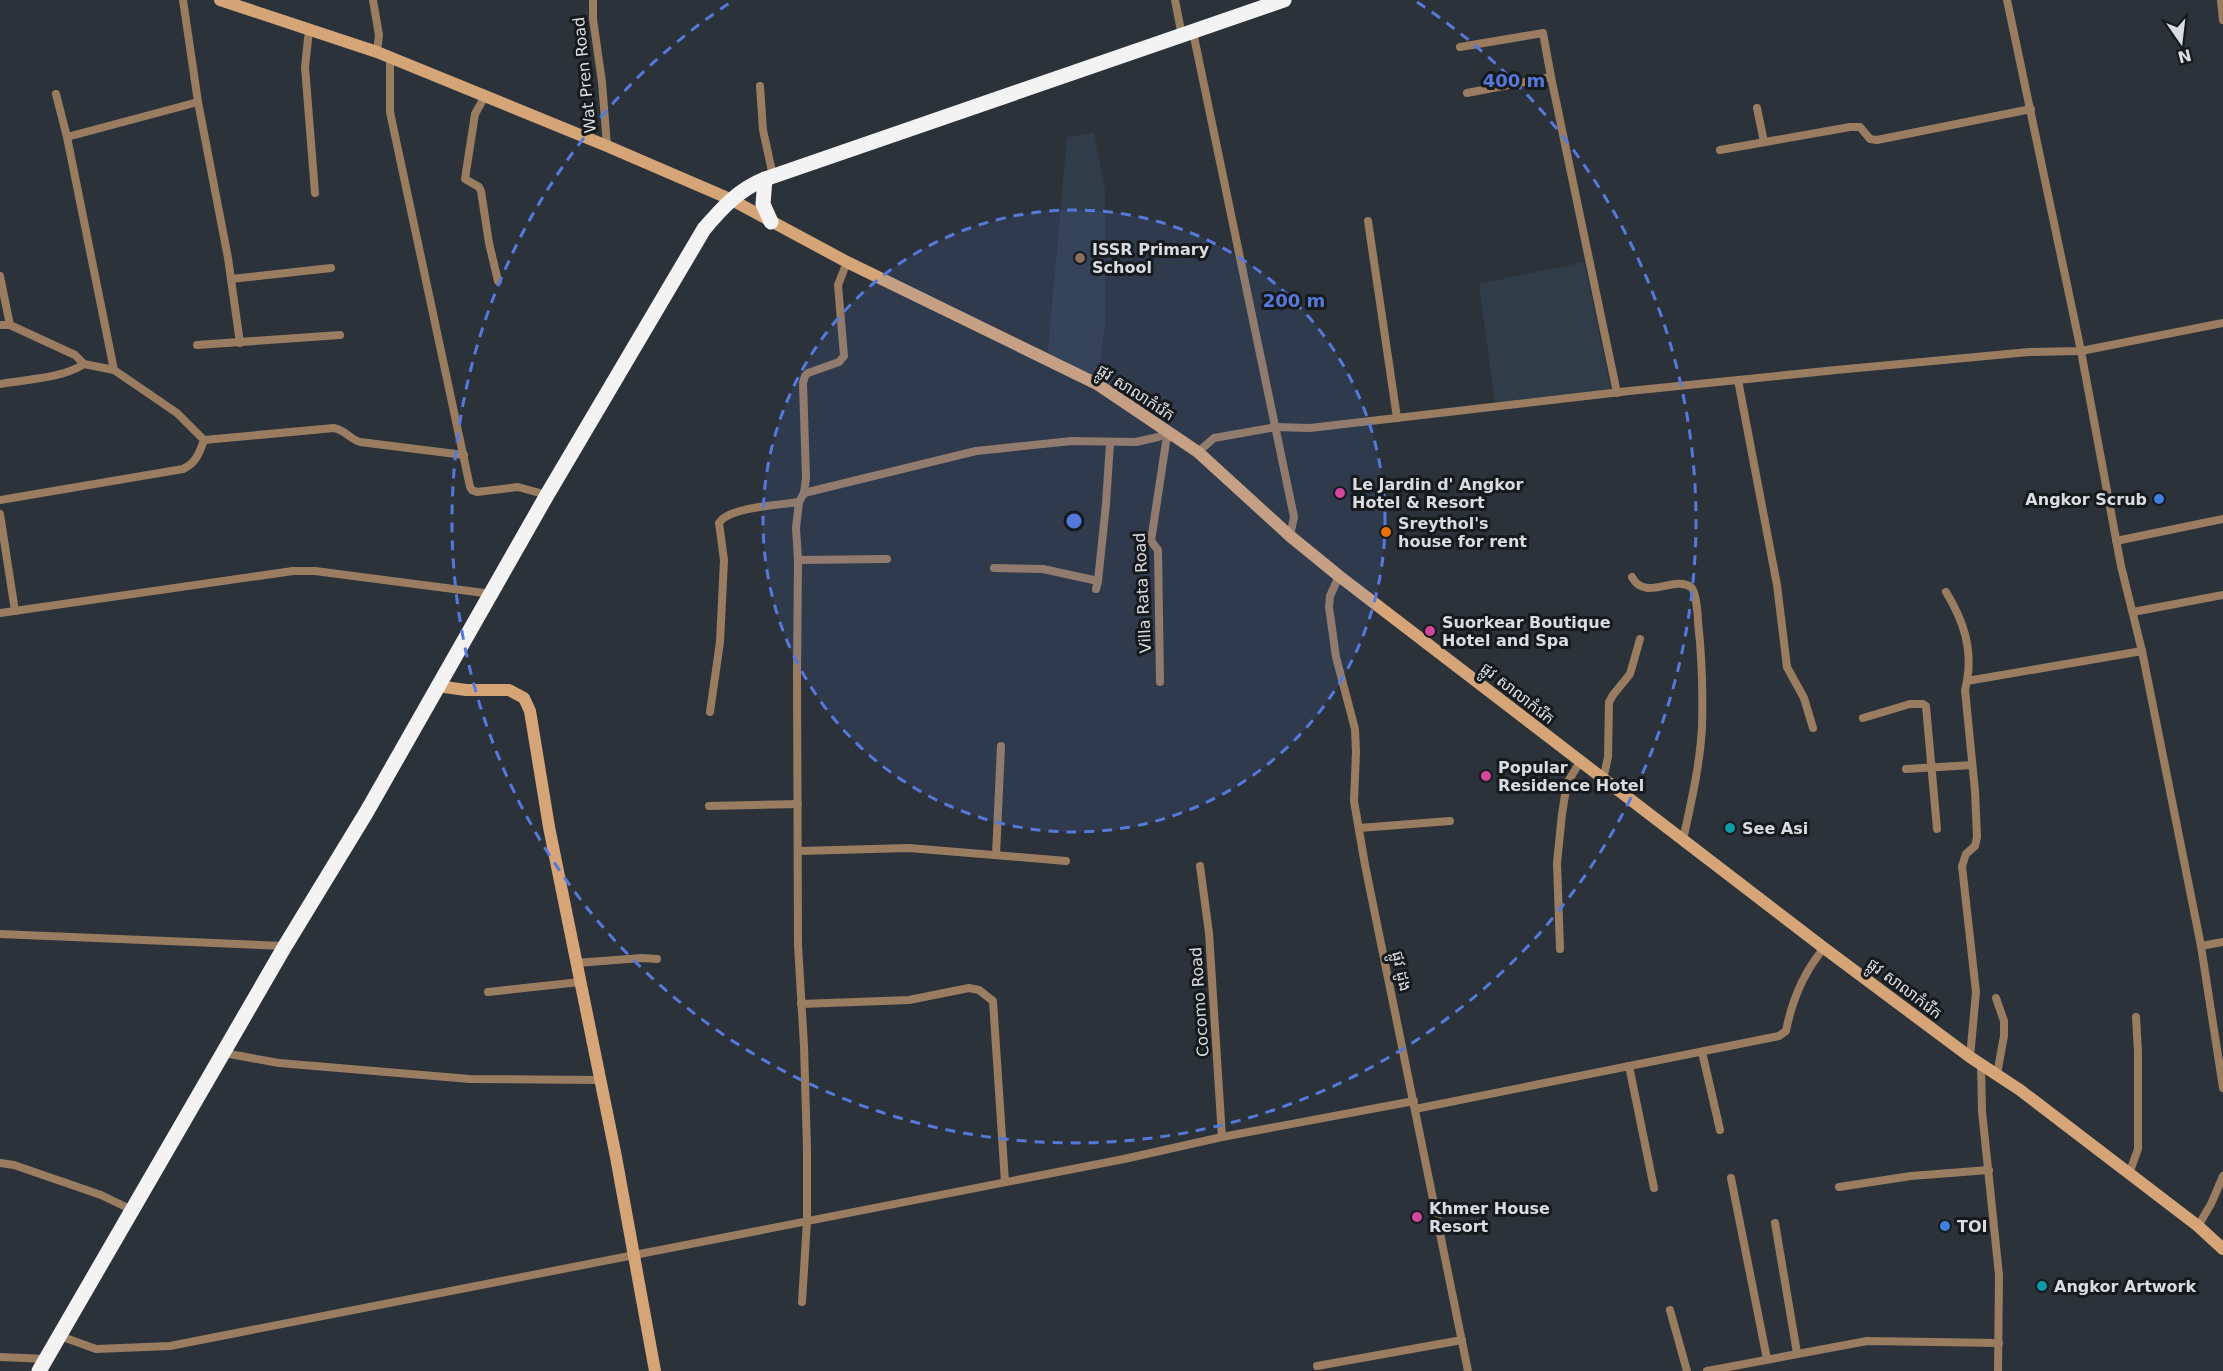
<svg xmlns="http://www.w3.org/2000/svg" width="2223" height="1371" viewBox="0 0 2223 1371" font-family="'DejaVu Sans','Noto Sans Khmer',sans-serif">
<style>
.built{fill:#313c49}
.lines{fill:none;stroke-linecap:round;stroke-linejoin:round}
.street{stroke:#9a7c60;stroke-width:8}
.secondary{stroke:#d5a578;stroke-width:12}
.highway{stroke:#f3f3f3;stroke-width:15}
.ring{fill:none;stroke:#5579db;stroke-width:3;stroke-dasharray:10 8}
.education-dot{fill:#8d6e63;stroke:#171a1d;stroke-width:2}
.hotel-dot{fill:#d1479c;stroke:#171a1d;stroke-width:2}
.shop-dot{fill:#3f7fe0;stroke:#171a1d;stroke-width:2}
.food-dot{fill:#e8710a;stroke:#171a1d;stroke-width:2}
.culture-dot{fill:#0f9aa8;stroke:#171a1d;stroke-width:2}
.labels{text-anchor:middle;stroke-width:6;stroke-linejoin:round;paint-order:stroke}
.street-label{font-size:16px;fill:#d9dde2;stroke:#171a1d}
.poi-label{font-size:16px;font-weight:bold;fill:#d9dde2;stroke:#171a1d;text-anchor:start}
.centre{fill:#5579db;stroke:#171a1d;stroke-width:3}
.ring-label{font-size:18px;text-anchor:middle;font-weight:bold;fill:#5579db;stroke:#171a1d;stroke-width:6;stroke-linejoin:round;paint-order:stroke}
</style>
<rect width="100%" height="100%" fill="#2c323a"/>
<!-- built -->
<g class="built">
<path d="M1094 133 1105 189V327L1097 384 1047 361 1067 137Z"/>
<path d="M1584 262 1611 391 1495 404 1479 284Z"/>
</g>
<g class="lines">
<!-- street -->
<g class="street">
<path d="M183 0 198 102 228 258 240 343"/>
<path d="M373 0 379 35 377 52"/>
<path d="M593 0V19L602 82 607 146"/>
<path d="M1175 0 1182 36"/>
<path d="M2007 0 2081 351 2121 566 2142 651 2201 946 2223 1088"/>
<path d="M2221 0 2223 20"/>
<path d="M309 30 305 67 315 193"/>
<path d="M1193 32 1294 517 1290 536"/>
<path d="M1460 47 1543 33 1551 77"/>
<path d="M390 58V112L470 487 472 490 477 492 518 487 547 495"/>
<path d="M760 86 763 130 773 176"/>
<path d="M1467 93 1551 77 1617 393"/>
<path d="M56 94 67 137 114 370"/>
<path d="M485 96 475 114 465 179 479 187 481 191 489 243 498 281"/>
<path d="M1757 108 1764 142"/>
<path d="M67 137 198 102"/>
<path d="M1720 150 1850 127H1860L1870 139 1877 140 2031 109"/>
<path d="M1368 221 1397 418"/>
<path d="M0 276 10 325"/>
<path d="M231 279 331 268"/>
<path d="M0 325H10L75 355 84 364 114 370 177 413 204 440C199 454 196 463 183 469L0 500"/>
<path d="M197 345 340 335"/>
<path d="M1738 380 1777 585 1787 667 1804 698 1813 728"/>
<path d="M0 384C27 379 61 379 84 364"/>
<path d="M204 440 334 428C345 430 350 439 360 442L464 455"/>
<path d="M1198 452 1214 438 1276 427 1310 428 1629 391 1836 370 2029 352 2081 351 2223 323"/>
<path d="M804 493 976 451 1072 441 1136 442 1158 437 1170 432"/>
<path d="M0 514 15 611"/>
<path d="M2116 541 2223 519"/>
<path d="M798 560 887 559"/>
<path d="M994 568 1043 569 1098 581 1096 589"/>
<path d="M1339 576 1330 596 1329 607 1336 657 1355 729 1356 752 1354 801 1365 865 1468 1371"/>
<path d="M1632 577C1645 602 1674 575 1691 587 1696 591 1698 615 1698 622 1702 657 1703 692 1702 727 1700 765 1691 803 1683 840"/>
<path d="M1098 581 1106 504 1110 443"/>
<path d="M1946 592C1963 620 1973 648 1967 681"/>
<path d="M2133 612 2223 595"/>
<path d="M0 613 293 571H315L492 594"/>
<path d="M1160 682 1158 550 1151 541 1166 442 1170 433"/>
<path d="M710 712 720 642 724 560 719 523C728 507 781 505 799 502"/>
<path d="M1863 718 1910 704H1923L1926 706 1937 829"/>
<path d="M1906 769 1972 765"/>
<path d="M1603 780 1608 757 1609 702 1613 695 1630 674 1640 639"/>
<path d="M709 806 798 804"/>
<path d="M1359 828 1450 821"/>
<path d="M799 851 909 848 1066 861"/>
<path d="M996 855 1001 746"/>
<path d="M1200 866 1209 933 1222 1137"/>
<path d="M0 934 285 946"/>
<path d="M2201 946 2223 942"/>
<path d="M1560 949 1557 863 1562 814 1567 783 1580 762"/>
<path d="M576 963 642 958 657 959"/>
<path d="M488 992 580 982"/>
<path d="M1996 998 2004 1021V1036L1997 1074"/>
<path d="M801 1004 909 1000 969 988 979 990 993 1001 1005 1182"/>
<path d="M1702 1052 1720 1130"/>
<path d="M224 1053 279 1063 470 1079 599 1080"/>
<path d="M1970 1057 1976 992 1962 866 1966 854 1975 846 1977 837 1975 791 1965 690 1967 681 2142 651"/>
<path d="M1981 1064 1982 1111 1999 1275 1998 1371"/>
<path d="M1629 1066 1654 1188"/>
<path d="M1415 1109 1779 1036 1786 1031C1792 1000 1803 973 1824 948"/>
<path d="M0 1163 14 1165 101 1195 132 1210"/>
<path d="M2129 1174 2138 1149V1052L2136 1017"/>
<path d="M1731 1178 1767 1359"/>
<path d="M1839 1187 1911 1176 1989 1170"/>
<path d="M1775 1223 1797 1353"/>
<path d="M2198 1226 2211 1204 2223 1176"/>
<path d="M802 1302 807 1221V1148L804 1046 798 945 797 671 798 560 796 528 799 502 804 493 806 478 803 383 805 376 808 373 839 362 844 356 838 285 847 262"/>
<path d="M1670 1310 1687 1371"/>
<path d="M60 1336 96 1349 170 1346 1124 1159 1222 1137 1414 1101"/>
<path d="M0 1357 46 1359"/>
<path d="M1317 1366 1462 1340"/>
<path d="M1707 1371 1867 1341 1999 1343"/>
</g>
<!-- secondary -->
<g class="secondary">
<path d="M220 0 377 52 607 146 730 199 847 262 1097 384 1198 452 1290 536 1339 576 1824 948 1970 1057 2020 1090 2198 1226 2223 1249"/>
<path d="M437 686 466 690H509L524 698 530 711 549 827 616 1157 655 1371"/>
</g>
<!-- highway -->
<g class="highway">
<path d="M765 179 763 204 771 222"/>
<path d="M39 1371 285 946 366 813 547 495 704 229C722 208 738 190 765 179L1284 0"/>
</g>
</g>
<!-- distance rings -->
<circle cx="1074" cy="521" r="311" fill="#5579db" fill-opacity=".12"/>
<g class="ring">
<circle cx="1074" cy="521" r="311"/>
<path d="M1417 2A622 622 0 1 1 731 2"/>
</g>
<!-- markers -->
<circle class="education-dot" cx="1080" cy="258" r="6"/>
<g class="hotel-dot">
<circle cx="1340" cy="493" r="6"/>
<circle cx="1430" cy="631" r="6"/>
<circle cx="1486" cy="776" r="6"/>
<circle cx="1417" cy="1217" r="6"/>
</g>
<g class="shop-dot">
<circle cx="2159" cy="499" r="6"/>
<circle cx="1945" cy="1226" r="6"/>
</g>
<circle class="food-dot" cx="1386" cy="532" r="6"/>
<g class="culture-dot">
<circle cx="1730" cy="828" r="6"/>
<circle cx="2042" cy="1286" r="6"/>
</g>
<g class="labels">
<!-- street labels -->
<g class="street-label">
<text transform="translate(584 75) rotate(-96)" y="6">Wat Pren Road</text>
<text transform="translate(1136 392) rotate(33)" y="6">ផ្លូវ សាលាកំរើក</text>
<text transform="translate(1142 593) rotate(-93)" y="6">Villa Rata Road</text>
<text transform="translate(1518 693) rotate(38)" y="6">ផ្លូវ សាលាកំរើក</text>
<text transform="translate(1402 971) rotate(78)" y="6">ផ្លូវ ដូង</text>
<text transform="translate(1905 988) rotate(37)" y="6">ផ្លូវ សាលាកំរើក</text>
<text transform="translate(1199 1002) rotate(-94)" y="6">Cocomo Road</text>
</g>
<!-- poi labels -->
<g class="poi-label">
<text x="1092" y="255">ISSR Primary<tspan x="1092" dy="18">School</tspan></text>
<text x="1352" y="490">Le Jardin d' Angkor<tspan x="1352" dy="18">Hotel &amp; Resort</tspan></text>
<text x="2147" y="505" text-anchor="end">Angkor Scrub</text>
<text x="1398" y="529">Sreythol's<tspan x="1398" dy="18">house for rent</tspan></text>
<text x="1442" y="628">Suorkear Boutique<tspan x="1442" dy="18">Hotel and Spa</tspan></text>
<text x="1498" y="773">Popular<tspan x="1498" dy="18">Residence Hotel</tspan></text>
<text x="1742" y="834">See Asi</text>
<text x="1429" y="1214">Khmer House<tspan x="1429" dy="18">Resort</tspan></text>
<text x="1957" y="1232">TOI</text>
<text x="2054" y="1292">Angkor Artwork</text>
</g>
</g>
<circle cx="1074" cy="521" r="9" class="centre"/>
<g class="ring-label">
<text x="1514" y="87">400 m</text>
<text x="1294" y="307">200 m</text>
</g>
<!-- north arrow -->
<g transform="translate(2181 42) rotate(166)" stroke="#171a1d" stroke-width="4.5" paint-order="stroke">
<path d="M0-4.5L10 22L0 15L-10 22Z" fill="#d9dde2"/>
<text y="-9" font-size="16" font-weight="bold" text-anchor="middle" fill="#d9dde2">N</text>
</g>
</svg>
